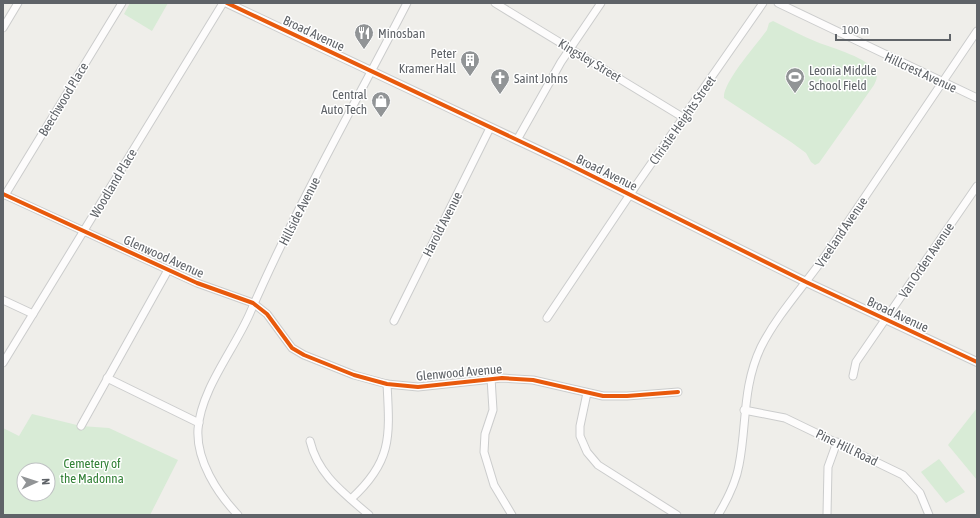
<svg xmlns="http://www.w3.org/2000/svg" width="980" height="518" viewBox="0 0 980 518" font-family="'Asap Condensed',sans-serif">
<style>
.green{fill:#d8ebd6;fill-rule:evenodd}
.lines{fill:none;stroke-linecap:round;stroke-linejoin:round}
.minor-casing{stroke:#cbcccc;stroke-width:9}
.tertiary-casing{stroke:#cbcccc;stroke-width:10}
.minor{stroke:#fdfcfc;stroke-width:7}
.tertiary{stroke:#fdfcfc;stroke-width:8}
.cycleway-casing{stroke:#fff;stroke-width:6}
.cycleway{stroke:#e8590c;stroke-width:4}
.labels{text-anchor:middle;stroke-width:3;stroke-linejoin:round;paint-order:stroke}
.street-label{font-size:13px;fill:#5f6368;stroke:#fff}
.poi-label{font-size:13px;fill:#5f6368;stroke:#fff;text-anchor:start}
.park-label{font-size:13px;fill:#348238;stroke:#fff}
</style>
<rect width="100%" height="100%" fill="#efeeea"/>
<!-- green -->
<g class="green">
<path d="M130 3H168L152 31 124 14Z"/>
<path d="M773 21C788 28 802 36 817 42 832 48 870 58 876 73 878 77 876 81 874 85L819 163 815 165 811 162 806 153 791 142 724 98C722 83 757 44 767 30L769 23Z"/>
<path d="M977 408V480L948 445Z"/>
<path d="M32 414 81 426 109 428 178 460 150 515H3V428L19 436ZM24 470H48V494H24Z"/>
<path d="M939 459 965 492 946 503 921 472Z"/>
</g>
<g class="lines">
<!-- minor casing -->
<g class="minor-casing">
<g id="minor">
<path d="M495 3 684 118"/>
<path d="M778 3 977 98"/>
<path d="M3 28 18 3"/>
<path d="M517 140 561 62 601 3"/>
<path d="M3 194 197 283 253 303 267 314 292 348 304 355 354 375 387 384 418 387 502 378 533 380 603 396H627L678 392"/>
<path d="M5 195 122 3"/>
<path d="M3 300 33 314"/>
<path d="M547 318 637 184 763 3"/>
<path d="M394 321 490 128"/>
<path d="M3 363 223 3"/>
<path d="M853 376 856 362 977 186"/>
<path d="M107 378 199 423"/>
<path d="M491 378 493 410 485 434 484 452 494 485 512 515"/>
<path d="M587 393 580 426V436L587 452 598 465 677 515"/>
<path d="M744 410 785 418 903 475 920 493 929 515"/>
<path d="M81 426 168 270"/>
<path d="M310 441C318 475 344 493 369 515"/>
<path d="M351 499C392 462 390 437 387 384"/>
<path d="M238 515C217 493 196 460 198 429 201 389 234 350 250 313 296 207 354 106 407 3"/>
<path d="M718 515C727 500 736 483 739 465 747 425 742 387 761 347 777 315 804 286 825 256 876 181 927 106 977 31"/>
<path d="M827 515 828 467 837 442"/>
</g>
</g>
<!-- tertiary casing -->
<g class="tertiary-casing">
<path id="tertiary" d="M227 3 566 163 806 282 977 362"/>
</g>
<!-- minor -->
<use href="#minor" class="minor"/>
<!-- tertiary -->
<use href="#tertiary" class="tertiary"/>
<!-- cycleway casing -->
<g class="cycleway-casing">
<g id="cycleway">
<path d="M227 3 566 163 806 282 977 362"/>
<path d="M3 194 197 283 253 303 267 314 292 348 304 355 354 375 387 384 418 387 502 378 533 380 603 396H627L678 392"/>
</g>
</g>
<!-- cycleway -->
<use href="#cycleway" class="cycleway"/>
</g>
<!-- icons -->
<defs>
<g id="restaurant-pin" transform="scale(1)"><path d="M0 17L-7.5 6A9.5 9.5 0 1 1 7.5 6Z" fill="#919496" stroke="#fff"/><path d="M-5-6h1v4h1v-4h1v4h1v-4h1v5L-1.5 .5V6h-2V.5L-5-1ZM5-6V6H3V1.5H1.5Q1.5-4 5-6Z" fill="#fff"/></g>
<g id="building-pin" transform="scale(1)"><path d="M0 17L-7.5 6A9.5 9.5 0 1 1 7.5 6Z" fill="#919496" stroke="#fff"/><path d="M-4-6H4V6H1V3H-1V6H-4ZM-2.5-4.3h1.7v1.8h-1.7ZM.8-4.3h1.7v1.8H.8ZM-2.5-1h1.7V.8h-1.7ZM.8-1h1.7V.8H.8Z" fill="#fff"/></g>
<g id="stadium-pin" transform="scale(1)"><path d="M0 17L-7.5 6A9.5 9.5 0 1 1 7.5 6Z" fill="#919496" stroke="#fff"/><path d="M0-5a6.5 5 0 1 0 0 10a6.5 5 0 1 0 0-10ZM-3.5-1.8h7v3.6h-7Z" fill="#fff"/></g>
<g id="church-pin" transform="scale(1)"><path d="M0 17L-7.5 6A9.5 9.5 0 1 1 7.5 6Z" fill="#919496" stroke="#fff"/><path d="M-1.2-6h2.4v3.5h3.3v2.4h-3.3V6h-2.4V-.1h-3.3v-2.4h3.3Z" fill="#fff"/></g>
<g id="shop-pin" transform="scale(1)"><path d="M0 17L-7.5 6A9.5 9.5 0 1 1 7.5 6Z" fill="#919496" stroke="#fff"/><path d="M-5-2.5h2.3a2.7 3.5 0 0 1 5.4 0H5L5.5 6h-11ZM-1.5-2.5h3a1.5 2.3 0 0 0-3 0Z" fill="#fff"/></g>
</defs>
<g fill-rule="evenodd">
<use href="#restaurant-pin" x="364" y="33"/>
<use href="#building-pin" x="470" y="60"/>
<use href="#stadium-pin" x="795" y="77"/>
<use href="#church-pin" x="500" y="78"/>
<use href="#shop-pin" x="381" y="101"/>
</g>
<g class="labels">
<!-- street labels -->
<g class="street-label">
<text transform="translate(314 33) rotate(25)" y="5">Broad Avenue</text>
<text transform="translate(590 60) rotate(31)" y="5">Kingsley Street</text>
<text transform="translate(921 72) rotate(25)" y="5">Hillcrest Avenue</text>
<text transform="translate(63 99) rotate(-59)" y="5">Beechwood Place</text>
<text transform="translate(682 120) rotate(-55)" y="5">Christie Heights Street</text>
<text transform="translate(607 172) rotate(26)" y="5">Broad Avenue</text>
<text transform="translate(113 183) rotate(-59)" y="5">Woodland Place</text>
<text transform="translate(299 211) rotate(-63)" y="5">Hillside Avenue</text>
<text transform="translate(442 224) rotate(-63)" y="5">Harold Avenue</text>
<text transform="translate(841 232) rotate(-56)" y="5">Vreeland Avenue</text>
<text transform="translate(164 256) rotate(24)" y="5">Glenwood Avenue</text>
<text transform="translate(926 260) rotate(-56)" y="5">Van Orden Avenue</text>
<text transform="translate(898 314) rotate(25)" y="5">Broad Avenue</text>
<text transform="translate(459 372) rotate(-5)" y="5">Glenwood Avenue</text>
<text transform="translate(847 447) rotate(26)" y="5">Pine Hill Road</text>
</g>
<!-- poi labels -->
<g class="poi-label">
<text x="378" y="38">Minosban</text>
<text x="456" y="58" text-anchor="end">Peter<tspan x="456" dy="15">Kramer Hall</tspan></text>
<text x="809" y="75">Leonia Middle<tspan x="809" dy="15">School Field</tspan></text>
<text x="514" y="83">Saint Johns</text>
<text x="367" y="99" text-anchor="end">Central<tspan x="367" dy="15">Auto Tech</tspan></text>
</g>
<!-- park labels -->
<g class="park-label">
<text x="92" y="468">Cemetery of<tspan x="92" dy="15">the Madonna</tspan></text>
</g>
</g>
<!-- border -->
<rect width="980" height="518" fill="none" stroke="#5f6368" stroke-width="8"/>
<!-- north arrow -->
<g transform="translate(36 482) rotate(87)"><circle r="19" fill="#ffffff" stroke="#bfc1c3"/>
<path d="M0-3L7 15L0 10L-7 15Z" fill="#919496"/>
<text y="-6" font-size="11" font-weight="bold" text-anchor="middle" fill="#5f6368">N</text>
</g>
<!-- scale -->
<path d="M836 34v6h114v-6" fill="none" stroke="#5f6368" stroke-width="2"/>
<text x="842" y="34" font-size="12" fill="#5f6368" stroke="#ffffff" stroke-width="3" paint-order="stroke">100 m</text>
</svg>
